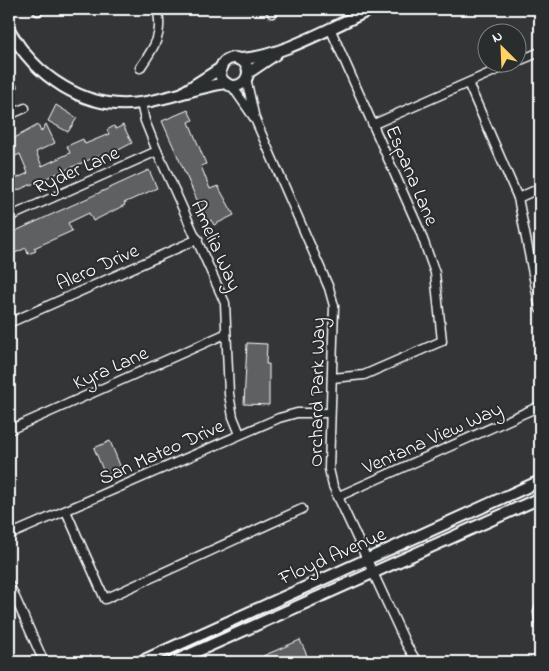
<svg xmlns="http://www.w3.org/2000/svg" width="549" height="671" viewBox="0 0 549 671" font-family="'Indie Flower',sans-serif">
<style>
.building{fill:#5f6162;stroke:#fff}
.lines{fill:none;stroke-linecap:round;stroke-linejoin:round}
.minor-casing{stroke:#fff;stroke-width:11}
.tertiary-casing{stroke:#fff;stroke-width:14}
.minor{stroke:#2a2d2e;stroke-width:8}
.tertiary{stroke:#2a2d2e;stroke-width:10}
.labels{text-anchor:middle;stroke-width:4;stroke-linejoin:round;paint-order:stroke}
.street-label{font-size:20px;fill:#fff;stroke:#2a2d2e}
</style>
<rect width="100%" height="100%" fill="#333536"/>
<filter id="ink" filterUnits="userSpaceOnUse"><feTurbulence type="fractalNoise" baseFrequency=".02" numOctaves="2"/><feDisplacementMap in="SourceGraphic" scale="10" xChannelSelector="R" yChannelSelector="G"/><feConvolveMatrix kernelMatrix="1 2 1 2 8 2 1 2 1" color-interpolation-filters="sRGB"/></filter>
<g filter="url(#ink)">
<!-- building -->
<g class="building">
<path d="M9 67 18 88 9 92Z"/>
<path d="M56 105 77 118 68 132 48 121Z"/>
<path d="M188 110 193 120 189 122 206 164 201 166 210 189 218 186 234 215 214 225 211 220 207 222 201 209 162 121Z"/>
<path d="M46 124 55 143 36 152 42 166 70 153 67 146 83 139 85 144 109 134 107 130 114 126 116 129 123 125 132 143 107 156 105 153 9 194V182L28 173 20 154 9 159V141L38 125 41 132Z"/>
<path d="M149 170 157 188 124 203 125 205 93 221 89 213 68 223 72 231 34 248 36 251 28 254 26 248 15 253 9 234Z"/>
<path d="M247 343 267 344 266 364H269V405L244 404Z"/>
<path d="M110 441 123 473 107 480 94 448Z"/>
<path d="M300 640 310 662H266L263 656Z"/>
</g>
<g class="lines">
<!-- minor casing -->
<g class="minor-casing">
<g id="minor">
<path d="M270 9 272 13"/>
<path d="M38 11 40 9"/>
<path d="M330 28 420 231 435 273 442 341 364 375 332 378"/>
<path d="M516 62 540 52"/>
<path d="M140 68C154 48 164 34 157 9"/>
<path d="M246 78 255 119"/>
<path d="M468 83 518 198 540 309"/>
<path d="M232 86 255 119 329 288 334 306 329 469 333 486 406 644 417 662"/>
<path d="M141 103 145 121 157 151 225 303 229 394 233 417 240 434"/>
<path d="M9 115 25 108"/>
<path d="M374 124 515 62"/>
<path d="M518 198 540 188"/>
<path d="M9 217 157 151"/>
<path d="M9 323 198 239"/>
<path d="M9 430 225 334"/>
<path d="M337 497 540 406"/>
<path d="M66 511 105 599 302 509"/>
<path d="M9 535 279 418 297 413H330"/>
<path d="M9 584 44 662"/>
<path d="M540 606 538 612 540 623"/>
</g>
</g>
<!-- tertiary casing -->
<g class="tertiary-casing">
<g id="tertiary">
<path d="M9 29C34 76 85 111 140 103 169 99 197 87 226 83"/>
<circle cx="234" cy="72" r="14"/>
<path d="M238 59C278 59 335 25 372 9"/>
<path d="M248 73 276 54"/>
<path d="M185 91 221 68"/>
<path d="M140 662 540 481"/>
<path d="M173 662 540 498"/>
</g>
</g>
<!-- minor -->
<use href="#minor" class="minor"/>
<!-- tertiary -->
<use href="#tertiary" class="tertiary"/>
</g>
</g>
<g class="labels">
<!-- street labels -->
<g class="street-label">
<text transform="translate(76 169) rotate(-24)" y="7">Ryder Lane</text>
<text transform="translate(413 175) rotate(67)" y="7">Espana Lane</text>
<text transform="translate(217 245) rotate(66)" y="7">Amelia Way</text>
<text transform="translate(97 266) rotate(-24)" y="7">Alero Drive</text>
<text transform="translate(110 367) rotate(-24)" y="7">Kyra Lane</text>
<text transform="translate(316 392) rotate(-89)" y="7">Orchard Park Way</text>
<text transform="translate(432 437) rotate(-24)" y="7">Ventana View Way</text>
<text transform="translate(161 451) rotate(-24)" y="7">San Mateo Drive</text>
<text transform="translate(332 555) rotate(-24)" y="7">Floyd Avenue</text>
</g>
</g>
<!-- margin -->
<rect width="549" height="671" fill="none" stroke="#2a2d2e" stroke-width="30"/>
<rect x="15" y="15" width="519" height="641" fill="none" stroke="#fff" stroke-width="2" filter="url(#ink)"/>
<!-- north arrow -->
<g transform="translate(502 48) rotate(336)"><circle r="24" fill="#2a2d2e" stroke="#7f8182"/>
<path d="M0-4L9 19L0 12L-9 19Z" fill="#ffd166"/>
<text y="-8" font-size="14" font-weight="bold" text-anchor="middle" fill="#ffffff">N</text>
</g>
</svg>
